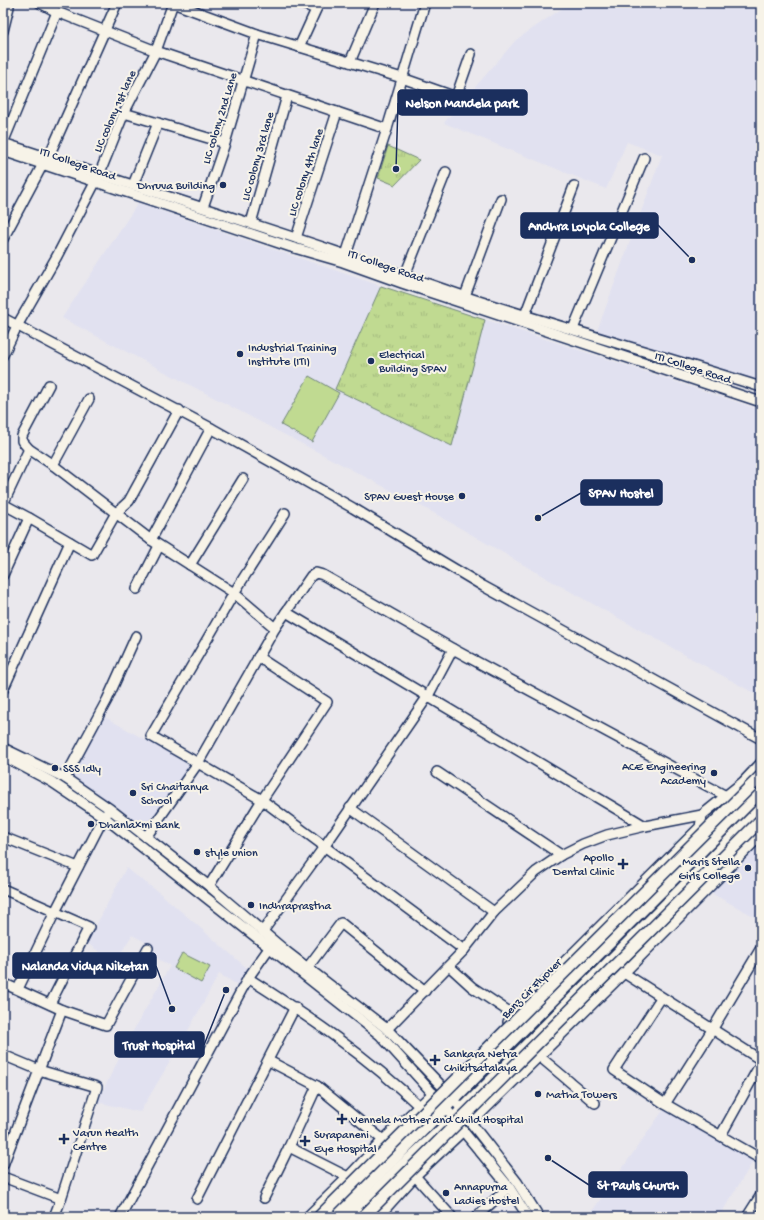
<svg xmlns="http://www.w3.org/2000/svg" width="764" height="1220" viewBox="0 0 764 1220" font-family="'Gochi Hand',sans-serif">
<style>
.built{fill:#e1e1f0}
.grass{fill:url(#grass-tufts);stroke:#6e8478}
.pitch{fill:#c0da91;stroke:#6e8478}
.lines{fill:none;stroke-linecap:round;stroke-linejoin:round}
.minor-casing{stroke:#1b2f5e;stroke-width:12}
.major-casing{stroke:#1b2f5e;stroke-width:14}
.minor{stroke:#f7f3e8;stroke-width:9}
.major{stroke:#f7f3e8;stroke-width:11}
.major-bridge-casing{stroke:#1b2f5e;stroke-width:14;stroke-linecap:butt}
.major-bridge{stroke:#f7f3e8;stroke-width:11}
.poi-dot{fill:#1b2f5e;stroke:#f7f3e8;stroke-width:1.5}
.labels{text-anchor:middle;stroke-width:4;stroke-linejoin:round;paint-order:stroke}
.street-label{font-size:12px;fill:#1b2f5e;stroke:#f7f3e8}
.poi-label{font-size:12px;fill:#1b2f5e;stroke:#f7f3e8;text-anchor:start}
.leader{fill:none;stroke:#1b2f5e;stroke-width:1.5}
.callout-dot{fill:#1b2f5e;stroke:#f7f3e8;stroke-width:1.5}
.callout{fill:#1b2f5e;stroke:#1b2f5e;stroke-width:1.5}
.callout-label{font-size:13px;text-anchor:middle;font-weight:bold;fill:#fff}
</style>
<defs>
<pattern id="grass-tufts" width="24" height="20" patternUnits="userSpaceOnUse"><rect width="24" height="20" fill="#c0da91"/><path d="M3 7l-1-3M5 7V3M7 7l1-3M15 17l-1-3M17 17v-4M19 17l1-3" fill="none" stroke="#a4bb7f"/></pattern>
</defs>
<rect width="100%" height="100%" fill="#eae8ed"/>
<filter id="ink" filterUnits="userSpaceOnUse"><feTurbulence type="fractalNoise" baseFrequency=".025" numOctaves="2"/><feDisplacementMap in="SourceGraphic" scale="8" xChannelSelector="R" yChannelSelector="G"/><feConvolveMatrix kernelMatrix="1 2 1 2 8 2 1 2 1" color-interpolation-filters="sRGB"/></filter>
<g filter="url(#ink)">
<!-- built -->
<g class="built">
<path d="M570 3H761V385L597 331 662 155 627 142 606 189 444 123 516 40Z"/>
<path d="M138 203 381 286 619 363 761 410V697L555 583 434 513 62 318Z"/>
<path d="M94 711 190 765 146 834 65 771Z"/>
<path d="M761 843V920L711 893Z"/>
<path d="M126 868 161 894 248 969 238 985 219 974 184 1038 140 1112 97 1102 132 1033 170 966 150 954 153 946 132 935 115 963 87 943Z"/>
<path d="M664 1109 754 1160 719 1217H588Z"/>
</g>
<!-- grass -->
<g class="grass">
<path d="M388 146 419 160 395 185 378 178Z"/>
<path d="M381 286 485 320 452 446 335 389Z"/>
</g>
<!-- pitch -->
<g class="pitch">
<path d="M309 376 339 393 312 442 281 425Z"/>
<path d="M182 953 210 967 201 983 174 968Z"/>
</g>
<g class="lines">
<!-- minor casing -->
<g class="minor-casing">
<g id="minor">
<path d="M173 3 257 34 402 78 456 97 471 54"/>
<path d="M173 3 156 51 387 129"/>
<path d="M300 3 316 9"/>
<path d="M57 12 3 143C113 179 224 214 334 251 385 268 435 287 485 303 577 332 670 358 761 387"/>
<path d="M3 31 9 7"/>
<path d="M299 47 319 3"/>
<path d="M350 62 375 3"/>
<path d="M124 113 225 143"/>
<path d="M3 151 291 247 343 262 402 283 761 402"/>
<path d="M48 158 117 3"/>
<path d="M133 185 158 123"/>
<path d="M203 207 225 143 257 34"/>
<path d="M251 223 287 96"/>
<path d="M296 238 337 112"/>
<path d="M3 239 43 164"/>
<path d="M344 261 387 129 425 3"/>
<path d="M405 275 446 172"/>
<path d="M465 296 501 199"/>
<path d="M525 315 574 186"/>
<path d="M3 318 211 428 353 508 483 586 761 739"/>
<path d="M573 329 644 158"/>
<path d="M3 355 17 326 57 256 99 175 124 113 156 51 57 12 40 3"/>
<path d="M49 385 22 436V441L29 449 53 465 151 540 234 593 275 628"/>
<path d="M53 465 89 399"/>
<path d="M3 504 29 518 92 555 116 513 129 501 179 410"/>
<path d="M3 504 29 449"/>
<path d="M285 513 234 593 151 736 262 800 464 950"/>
<path d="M151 540 211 428"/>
<path d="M190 565 243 479"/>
<path d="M3 575 29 518"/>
<path d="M137 589 159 546"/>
<path d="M286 612 645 826"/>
<path d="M3 690 70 542"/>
<path d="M3 748 65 778 110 809 209 886 287 952 387 1029 454 1099 471 1123 517 1182 539 1217"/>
<path d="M3 756 52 782 104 817 380 1035 445 1107 463 1131 509 1187 528 1217"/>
<path d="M437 772 561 855"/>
<path d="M65 778 107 700 136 636"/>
<path d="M350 808 494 912"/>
<path d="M3 837 78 867"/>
<path d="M146 837 198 763 275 628 311 576 316 573 323 575 453 649 726 796"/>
<path d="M209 886 262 800 327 702 258 657"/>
<path d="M3 889 89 927 50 1004"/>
<path d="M263 931 324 847 428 696 453 649"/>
<path d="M449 966 472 987 514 1015"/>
<path d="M308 967 341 923 425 991"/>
<path d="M624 973 761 1060"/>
<path d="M248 978C308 1016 368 1057 419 1106"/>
<path d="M3 983 62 1010 106 1025 148 948"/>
<path d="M18 989 55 912 104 817 108 812"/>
<path d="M661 998 614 1070 665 1104 761 1159"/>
<path d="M508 1022 535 991 700 827 702 815"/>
<path d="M387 1029 464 950 494 912 536 872 561 855 583 844 607 835 645 826 702 815 743 782 761 763"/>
<path d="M3 1055 39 1070 97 1087 61 1199 54 1217"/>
<path d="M539 1056 595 1103"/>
<path d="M269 1061 317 1086 383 1140"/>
<path d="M665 1104 712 1030 761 948"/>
<path d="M471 1123 624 973 761 835"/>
<path d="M721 1135 761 1063"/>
<path d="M289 1147 348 1177"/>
<path d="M3 1165 62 1010"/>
<path d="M415 1176 452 1217"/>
<path d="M3 1177 61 1199"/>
<path d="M264 1198 289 1147 317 1086"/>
<path d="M197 1199 295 1007"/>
<path d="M120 1217 248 978 272 944"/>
<path d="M307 1217 348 1177 383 1140 433 1093"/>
<path d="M378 1217 415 1176 463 1131"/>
<path d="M476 1217 509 1187"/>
<path d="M747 1217 761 1195"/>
</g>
</g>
<!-- major casing -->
<g class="major-casing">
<g id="major">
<path d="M336 1217 761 791"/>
<path d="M350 1217 404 1164 454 1118 761 809"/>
</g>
</g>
<!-- minor -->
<use href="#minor" class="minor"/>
<!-- major -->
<use href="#major" class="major"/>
<!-- major-bridge casing -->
<g class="major-bridge-casing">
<g id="major-bridge">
<path d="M319 1217 761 776"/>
<path d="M363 1217 761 820"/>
</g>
</g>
<!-- major-bridge -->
<use href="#major-bridge" class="major-bridge"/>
</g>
</g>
<!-- markers -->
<g class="poi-dot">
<circle cx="223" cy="185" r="4"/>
<circle cx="240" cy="354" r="4"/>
<circle cx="371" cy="361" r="4"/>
<circle cx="462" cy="496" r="4"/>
<circle cx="55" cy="768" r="4"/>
<circle cx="714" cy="773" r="4"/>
<circle cx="133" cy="793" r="4"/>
<circle cx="91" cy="824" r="4"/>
<circle cx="197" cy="852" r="4"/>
<path d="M621 858h4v4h4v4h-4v4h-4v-4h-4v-4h4z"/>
<circle cx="748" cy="868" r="4"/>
<circle cx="251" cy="905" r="4"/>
<path d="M433 1054h4v4h4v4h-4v4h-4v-4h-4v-4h4z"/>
<circle cx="538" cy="1094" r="4"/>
<path d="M340 1113h4v4h4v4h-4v4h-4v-4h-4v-4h4z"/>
<path d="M62 1133h4v4h4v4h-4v4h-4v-4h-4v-4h4z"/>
<path d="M303 1135h4v4h4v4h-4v4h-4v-4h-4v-4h4z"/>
<circle cx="446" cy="1193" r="4"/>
</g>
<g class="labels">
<!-- street labels -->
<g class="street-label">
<text transform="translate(114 111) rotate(-66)" y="4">LIC colony 1st lane</text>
<text transform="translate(219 118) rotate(-73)" y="4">LIC colony 2nd Lane</text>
<text transform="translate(257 156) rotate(-74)" y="4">LIC colony 3rd lane</text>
<text transform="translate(78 163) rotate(19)" y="4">ITI College Road</text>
<text transform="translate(305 172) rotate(-72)" y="4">LIC colony 4th lane</text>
<text transform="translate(386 265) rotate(19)" y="4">ITI College Road</text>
<text transform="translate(693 367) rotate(18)" y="4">ITI College Road</text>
<text transform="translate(531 988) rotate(-45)" y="4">Benz Cir Flyover</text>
</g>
<!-- poi labels -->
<g class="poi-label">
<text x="215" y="189" text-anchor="end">Dhruva Building</text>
<text x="248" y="351">Industrial Training<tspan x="248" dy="14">Institute (ITI)</tspan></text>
<text x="379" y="358">Electrical<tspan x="379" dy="14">Building SPAV</tspan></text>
<text x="454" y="500" text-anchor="end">SPAV Guest House</text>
<text x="706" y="770" text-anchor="end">ACE Engineering<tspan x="706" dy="14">Academy</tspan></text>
<text x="63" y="772">SSS Idly</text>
<text x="141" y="790">Sri Chaitanya<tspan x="141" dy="14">School</tspan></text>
<text x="99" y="828">Dhanlaxmi Bank</text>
<text x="205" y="856">style union</text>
<text x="614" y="861" text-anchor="end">Apollo<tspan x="614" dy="14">Dental Clinic</tspan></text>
<text x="740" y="865" text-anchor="end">Maris Stella<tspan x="740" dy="14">Girls College</tspan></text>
<text x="259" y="909">Indhraprastha</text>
<text x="444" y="1057">Sankara Netra<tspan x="444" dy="14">Chikitsatalaya</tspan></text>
<text x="546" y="1098">Matha Towers</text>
<text x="351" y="1123">Vennela Mother and Child Hospital</text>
<text x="73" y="1136">Varun Health<tspan x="73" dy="14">Centre</tspan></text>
<text x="314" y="1138">Surapaneni<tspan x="314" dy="14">Eye Hospital</tspan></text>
<text x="454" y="1190">Annapurna<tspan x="454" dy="14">Ladies Hostel</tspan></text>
</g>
</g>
<!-- callouts -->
<path class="leader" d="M396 169L398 103M692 260L658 225M538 518L581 493M172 1009L156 966M226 990L204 1045M548 1158L589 1185"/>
<g class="callout-dot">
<circle cx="396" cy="169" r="4"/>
<circle cx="692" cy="260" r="4"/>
<circle cx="538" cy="518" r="4"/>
<circle cx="172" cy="1009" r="4"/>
<circle cx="226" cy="990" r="4"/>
<circle cx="548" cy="1158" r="4"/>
</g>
<g class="callout">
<rect x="398" y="90" width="129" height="25" rx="4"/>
<rect x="521" y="213" width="137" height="25" rx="4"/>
<rect x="581" y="480" width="81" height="25" rx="4"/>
<rect x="13" y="953" width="143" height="25" rx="4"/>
<rect x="115" y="1032" width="89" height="25" rx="4"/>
<rect x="589" y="1172" width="98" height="25" rx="4"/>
</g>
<g class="callout-label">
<text x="462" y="107">Nelson Mandela park</text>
<text x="589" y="230">Andhra Loyola College</text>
<text x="621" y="497">SPAV Hostel</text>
<text x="85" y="970">Nalanda Vidya Niketan</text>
<text x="159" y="1049">Trust Hospital</text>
<text x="638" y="1189">St Pauls Church</text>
</g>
<!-- margin -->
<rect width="764" height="1220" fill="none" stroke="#f7f3e8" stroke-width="16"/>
<rect x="8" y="8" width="748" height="1204" fill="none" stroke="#1b2f5e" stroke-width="1.5" filter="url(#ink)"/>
</svg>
